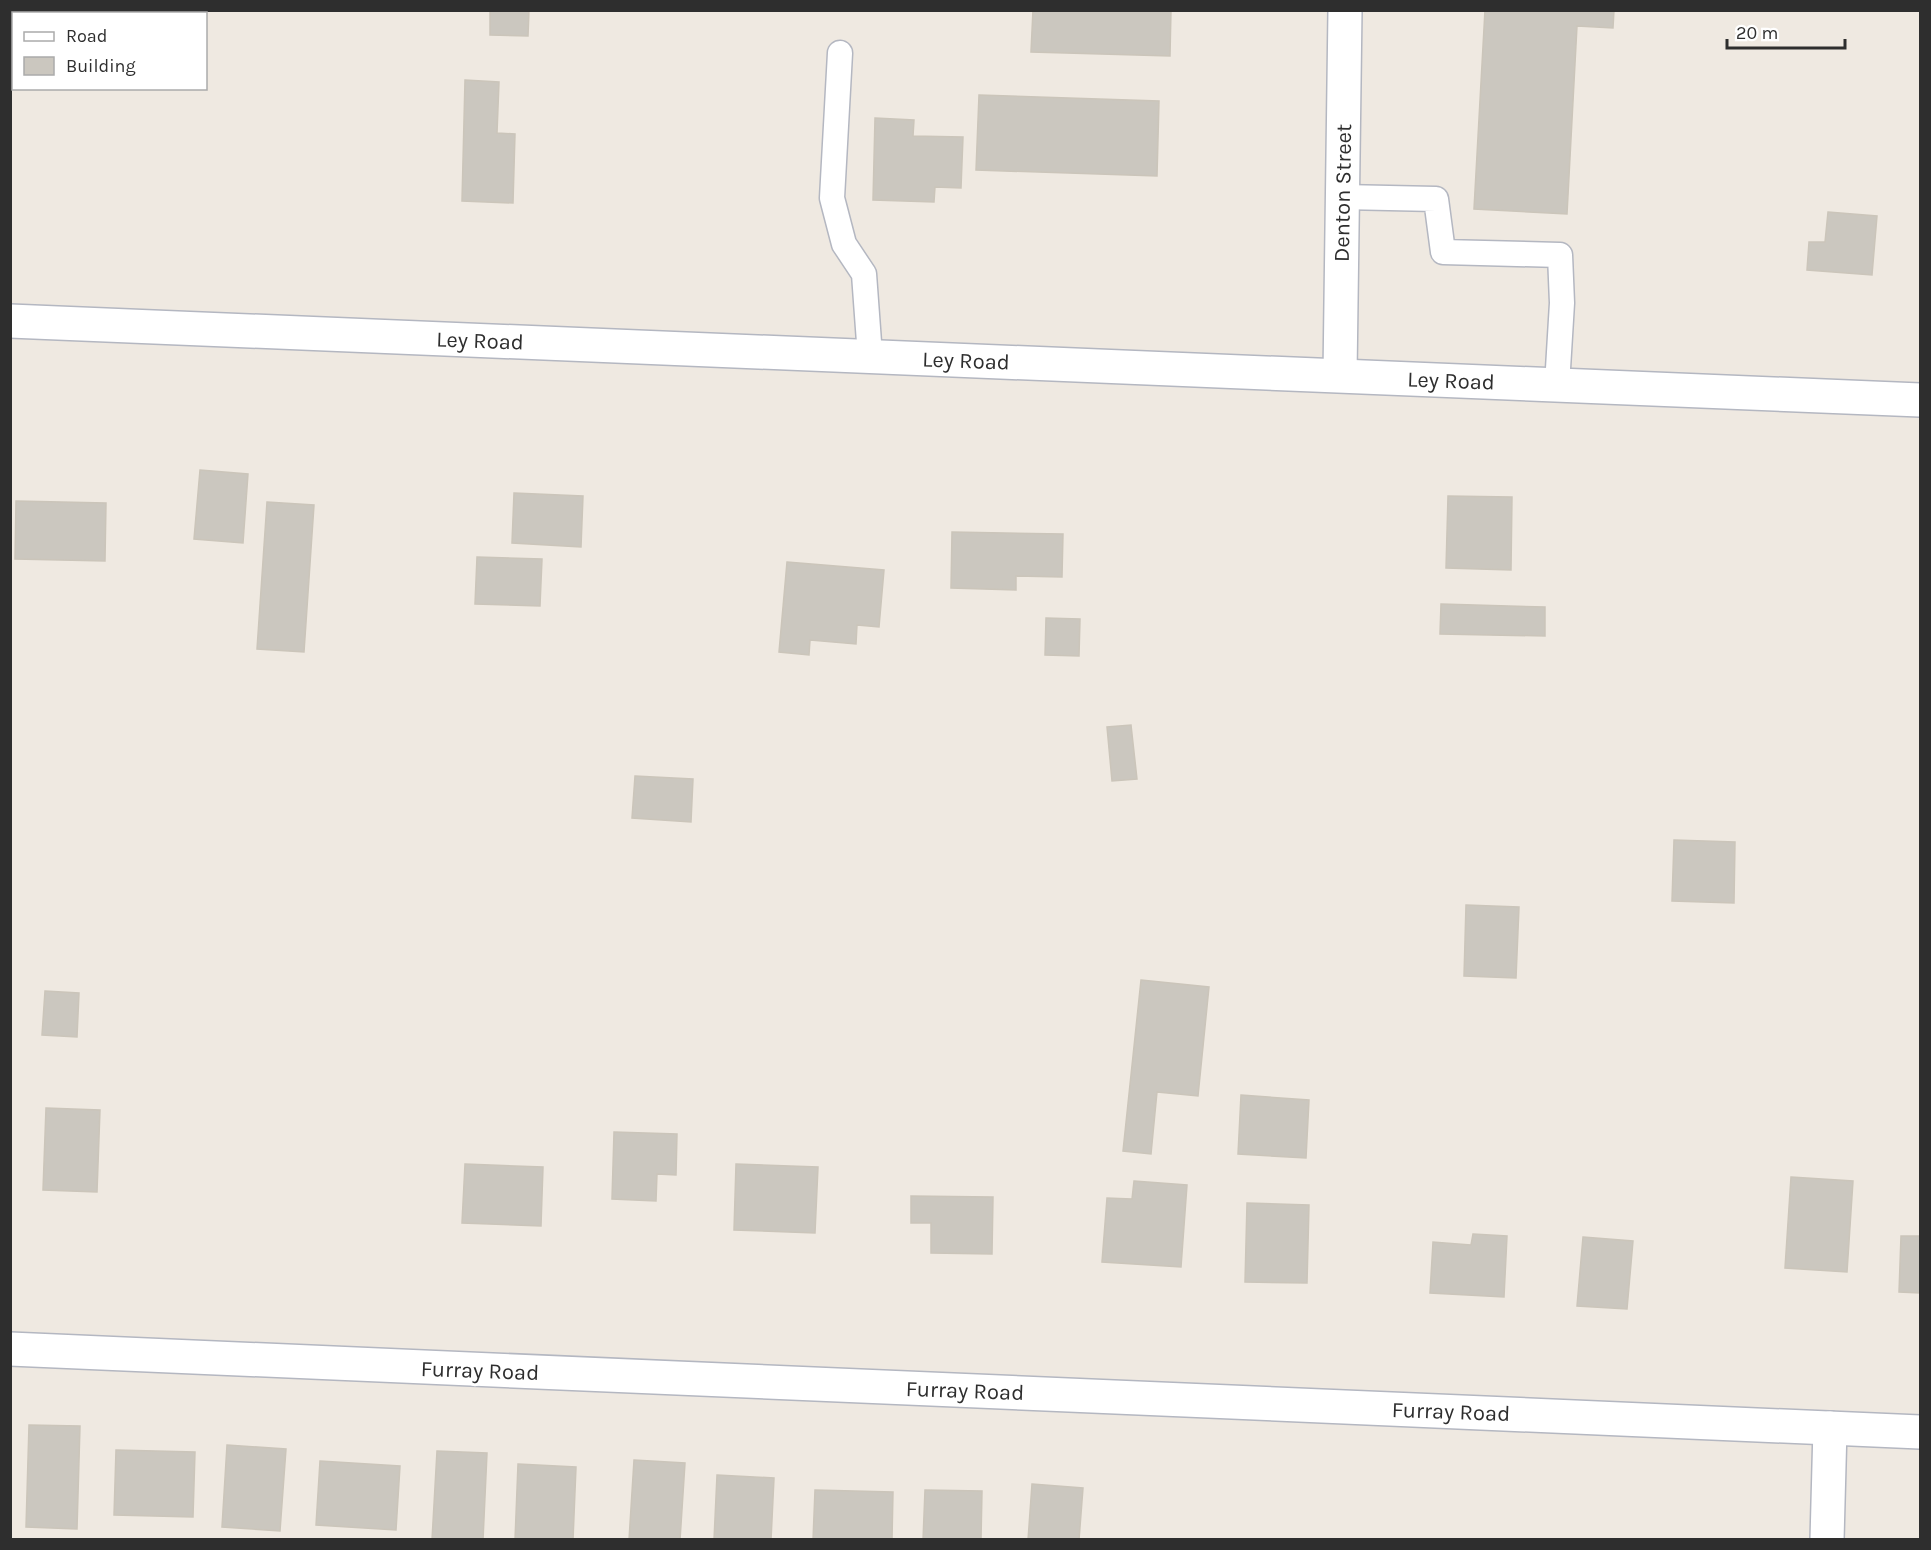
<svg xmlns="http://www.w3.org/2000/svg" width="1931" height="1550" viewBox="0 0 1931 1550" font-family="Karla,sans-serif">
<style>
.building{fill:#cbc7bf;stroke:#cbc5ba;stroke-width:1.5}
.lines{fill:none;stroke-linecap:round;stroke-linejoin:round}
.lane-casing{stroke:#b4b7c1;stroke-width:27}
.street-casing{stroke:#b4b7c1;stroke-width:36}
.secondary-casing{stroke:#b4b7c1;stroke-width:36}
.lane{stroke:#fff;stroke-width:24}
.street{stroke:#fff;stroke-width:33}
.secondary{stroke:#fff;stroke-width:33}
.labels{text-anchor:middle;stroke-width:6;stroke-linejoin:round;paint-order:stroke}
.street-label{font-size:22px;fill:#2e2e2e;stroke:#fff}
</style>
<rect width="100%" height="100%" fill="#efe9e1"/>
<!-- building -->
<g class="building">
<path d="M490 10H529L528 36 490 35Z"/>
<path d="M1033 10H1171L1170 56 1031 52Z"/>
<path d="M1485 10H1614L1613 28 1577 26 1567 214 1474 209Z"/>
<path d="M465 80 499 82 497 133 515 134 513 203 462 201Z"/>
<path d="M979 95 1159 101 1157 176 976 170Z"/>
<path d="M875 118 914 120 913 136 963 137 961 188 935 187 934 202 873 200Z"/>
<path d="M1828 212 1877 216 1872 275 1807 270 1809 242H1825Z"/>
<path d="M200 470 248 474 243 543 194 539Z"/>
<path d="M514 493 583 496 581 547 512 543Z"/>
<path d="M1448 496 1512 497 1511 570 1446 568Z"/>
<path d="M16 501 106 503 105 561 15 559Z"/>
<path d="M267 502 314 505 304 652 257 649Z"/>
<path d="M952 532 1063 534 1062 577 1016 576V590L951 588Z"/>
<path d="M477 557 542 559 540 606 475 604Z"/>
<path d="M787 562 884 570 879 627 857 625 856 644 810 640 809 655 779 652Z"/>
<path d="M1441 604 1545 607V636L1440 634Z"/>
<path d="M1046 618 1080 619 1079 656 1045 655Z"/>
<path d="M1131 725 1137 779 1112 781 1107 727Z"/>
<path d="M635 776 693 779 691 822 632 818Z"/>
<path d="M1674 840 1735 842 1734 903 1672 901Z"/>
<path d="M1466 905 1519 907 1516 978 1464 976Z"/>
<path d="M1141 980 1209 987 1198 1096 1157 1092 1151 1154 1123 1151Z"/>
<path d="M45 991 79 993 77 1037 42 1035Z"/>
<path d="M1241 1095 1309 1100 1306 1158 1238 1154Z"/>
<path d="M46 1108 100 1110 97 1192 43 1190Z"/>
<path d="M614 1132 677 1134 676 1175 657 1174 656 1201 612 1199Z"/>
<path d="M465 1164 543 1167 541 1226 462 1223Z"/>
<path d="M736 1164 818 1167 815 1233 734 1230Z"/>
<path d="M1791 1177 1853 1181 1847 1272 1785 1268Z"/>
<path d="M1134 1181 1187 1185 1181 1267 1102 1262 1107 1198 1132 1199Z"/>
<path d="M911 1196 993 1197 992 1254 931 1253V1223H911Z"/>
<path d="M1247 1203 1309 1205 1307 1283 1245 1282Z"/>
<path d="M1473 1234 1507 1236 1504 1297 1430 1293 1433 1242 1471 1245Z"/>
<path d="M1901 1236H1920V1293L1899 1292Z"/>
<path d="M1583 1237 1633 1241 1627 1309 1577 1306Z"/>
<path d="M29 1425 80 1426 77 1529 26 1527Z"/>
<path d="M227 1445 286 1449 280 1531 222 1527Z"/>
<path d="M116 1450 195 1452 193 1517 114 1515Z"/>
<path d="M437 1451 487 1453 483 1540H432Z"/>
<path d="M634 1460 685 1463 680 1540H629Z"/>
<path d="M320 1461 400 1466 396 1530 316 1525Z"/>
<path d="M518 1464 576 1467 573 1540H515Z"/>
<path d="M717 1475 774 1478 771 1540H714Z"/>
<path d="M1032 1484 1083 1488 1079 1540H1028Z"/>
<path d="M815 1490 893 1492 892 1540H813Z"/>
<path d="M925 1490 982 1491 981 1540H923Z"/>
</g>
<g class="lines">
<!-- lane casing -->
<g class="lane-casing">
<g id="lane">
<path d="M840 53 832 198 844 244 864 274 870 356"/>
<path d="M1342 197 1436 199 1443 252 1560 255 1562 303 1557 385"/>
</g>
</g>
<!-- street casing -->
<g class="street-casing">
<g id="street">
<path d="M1340 375 1345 10"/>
<path d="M10 1349 1920 1432"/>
<path d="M1827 1540 1830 1428"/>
</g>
</g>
<!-- secondary casing -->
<g class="secondary-casing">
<path id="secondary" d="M10 321 1920 400"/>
</g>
<!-- lane -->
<use href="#lane" class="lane"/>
<!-- street -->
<use href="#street" class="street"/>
<!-- secondary -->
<use href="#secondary" class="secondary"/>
</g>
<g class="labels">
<!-- street labels -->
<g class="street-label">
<text transform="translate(1342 193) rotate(-89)" y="8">Denton Street</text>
<text transform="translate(480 340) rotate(2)" y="8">Ley Road</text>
<text transform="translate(966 360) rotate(2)" y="8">Ley Road</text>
<text transform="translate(1451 380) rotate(2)" y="8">Ley Road</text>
<text transform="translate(480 1370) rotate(2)" y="8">Furray Road</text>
<text transform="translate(965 1390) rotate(2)" y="8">Furray Road</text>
<text transform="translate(1451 1411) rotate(2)" y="8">Furray Road</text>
</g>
</g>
<!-- border -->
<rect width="1931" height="1550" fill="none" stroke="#2e2e2e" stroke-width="24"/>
<!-- legend -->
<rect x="12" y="12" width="195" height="78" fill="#ffffff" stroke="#ababab" stroke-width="1.5"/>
<rect x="24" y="32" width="30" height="9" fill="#ffffff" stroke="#ababab" stroke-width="1.5"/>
<text x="66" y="42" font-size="18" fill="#2e2e2e">Road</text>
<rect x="24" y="57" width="30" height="18" fill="#cbc7bf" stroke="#ababab" stroke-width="1.5"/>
<text x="66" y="72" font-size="18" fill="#2e2e2e">Building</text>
<!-- scale -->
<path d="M1727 39v9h118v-9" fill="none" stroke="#2e2e2e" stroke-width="3"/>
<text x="1736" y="39" font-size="18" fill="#2e2e2e" stroke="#ffffff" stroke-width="4.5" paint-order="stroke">20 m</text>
</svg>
